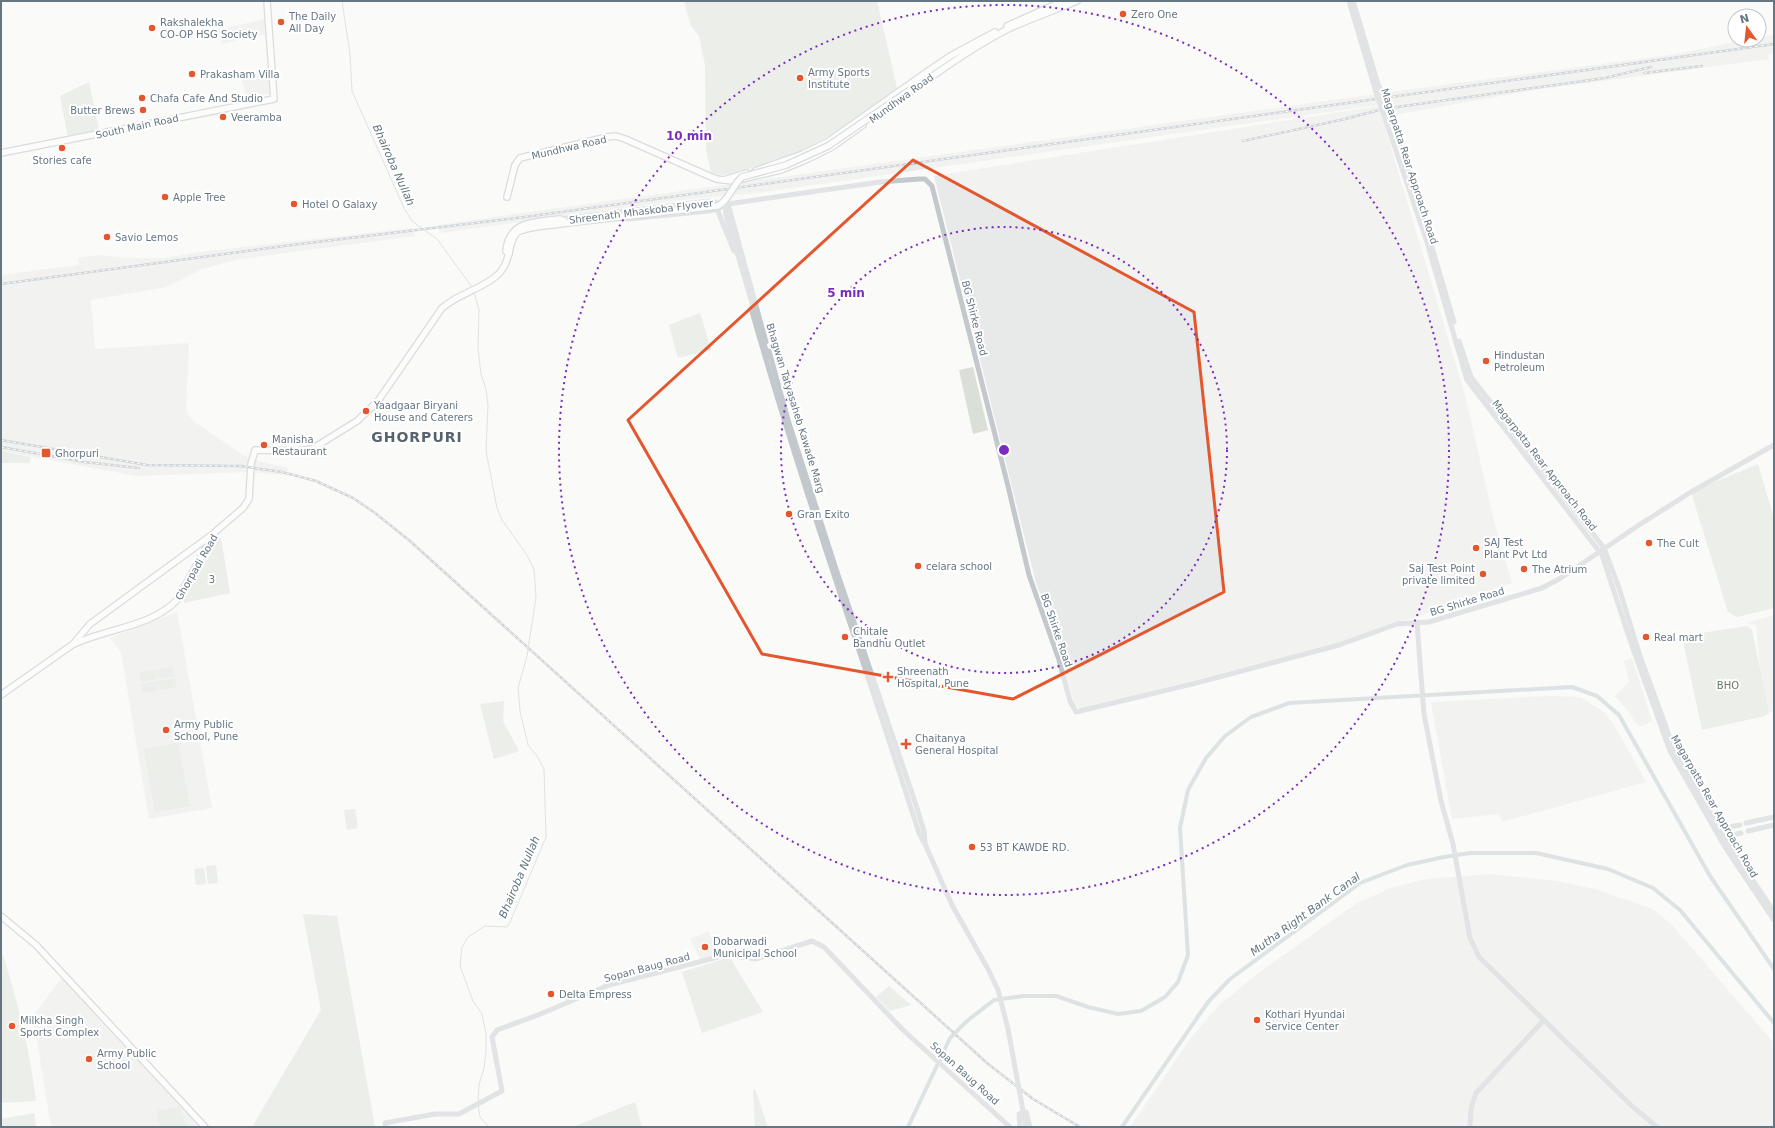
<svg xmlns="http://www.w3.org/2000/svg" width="1775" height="1128" viewBox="0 0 1775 1128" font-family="'DejaVu Sans',sans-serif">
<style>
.built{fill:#e8e9e9}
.green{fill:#dadfd7}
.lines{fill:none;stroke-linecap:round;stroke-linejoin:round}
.stream{stroke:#bbc7cb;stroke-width:1}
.canal{stroke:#bbc7cb;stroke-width:4}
.secondary-casing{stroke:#b3babf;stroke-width:8}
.tertiary{stroke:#c3c8cc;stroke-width:5}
.secondary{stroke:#fff;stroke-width:5.5}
.rail-casing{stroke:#a2aab0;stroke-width:2.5}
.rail{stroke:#fff;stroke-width:1;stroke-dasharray:3;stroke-linecap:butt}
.secondary-bridge-casing{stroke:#b3babf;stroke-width:8;stroke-linecap:butt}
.tertiary-bridge{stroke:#c3c8cc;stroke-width:5}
.secondary-bridge{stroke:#fff;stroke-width:5.5}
.marked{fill:none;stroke:#e4572e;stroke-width:3;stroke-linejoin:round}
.ring{fill:none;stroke:#7b2cbf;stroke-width:2;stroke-dasharray:2 4}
.poi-dot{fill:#e4572e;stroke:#fff;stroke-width:1.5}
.labels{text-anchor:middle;stroke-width:4;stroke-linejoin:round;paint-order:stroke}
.poi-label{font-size:10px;fill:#657683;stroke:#fff;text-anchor:start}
.street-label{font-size:10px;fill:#657683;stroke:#fff}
.park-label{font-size:10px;fill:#687a64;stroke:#fff}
.water-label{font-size:11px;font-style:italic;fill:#60757c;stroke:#fff}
.district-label{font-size:14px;font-weight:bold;letter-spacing:1px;fill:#57646e;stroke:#fff}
.centre{fill:#7b2cbf;stroke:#fff;stroke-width:2}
.ring-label{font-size:12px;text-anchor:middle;font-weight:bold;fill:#7b2cbf;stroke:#fff;stroke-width:4;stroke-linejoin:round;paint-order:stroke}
</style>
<rect width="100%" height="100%" fill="#fafaf8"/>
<!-- built -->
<g class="built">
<path d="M264 19 266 34 222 44 218 30Z"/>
<path d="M1774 35V54L1768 55 1769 59 1535 90 1389 116 1386 114H1381L1465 395 1494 521 1512 583 1487 591 1472 599 1374 630 1336 644 1084 708H1078L1074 704 1060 649 1036 583 934 176 1378 106V105L749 194 698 198 441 233 437 225 1376 94 1677 54 1730 43 1736 40H1759V37Z"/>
<path d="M267 70 272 93 247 99 241 76Z"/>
<path d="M412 228 415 236 240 259 202 269 167 287 91 300 95 349 189 343 186 411 193 421 243 455 254 460 288 468 286 475 248 472 137 476 1 451V275L79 265 78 258 99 255 126 258H166L199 252Z"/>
<path d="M177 612 212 808 149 819 121 652 110 638Z"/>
<path d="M1774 615V711L1767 713 1764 712 1756 625 1746 623Z"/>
<path d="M1632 658 1652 721 1641 726 1637 725 1628 711 1615 696 1629 682 1624 661Z"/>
<path d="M1548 696 1580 697 1604 712 1613 723 1646 782 1502 822 1499 814 1452 819 1431 702Z"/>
<path d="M1489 874 1556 881 1595 889 1653 909 1672 925 1774 1043V1127H1130L1191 1038 1218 1006 1261 971 1357 903 1391 888 1427 879Z"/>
<path d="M708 931 720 954 701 960 690 939Z"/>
<path d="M63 976 200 1127H51L33 1016Z"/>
</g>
<!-- green -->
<g class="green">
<path d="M684 1H877L898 92 837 132 794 154 733 174 720 175 711 173 706 149 705 65 699 36 691 26Z"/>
<path d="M89 82 99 131 68 137 60 96Z"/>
<path d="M700 313 711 350 678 358 669 325Z"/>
<path d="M973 367 988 430 973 434 959 370Z"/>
<path d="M1 451 31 457 30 463H1Z"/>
<path d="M1758 464 1774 519V608L1737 617 1728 612 1691 492Z"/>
<path d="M217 537 221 538 230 593 184 603 183 599Z"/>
<path d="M1747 626 1752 630 1769 713 1765 716 1702 730 1682 636Z"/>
<path d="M172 667 174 676 158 679 156 670Z"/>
<path d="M155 670 157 679 141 682 139 673Z"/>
<path d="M175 678 176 687 160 690 158 681Z"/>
<path d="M157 681 159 690 143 693 141 684Z"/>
<path d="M504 701 503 721 519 751 494 759 480 704Z"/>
<path d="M178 743 190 806 155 812 144 749Z"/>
<path d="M355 809 358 828 347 830 344 810Z"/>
<path d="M216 865 218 883 208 884 206 866Z"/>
<path d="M204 868 206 884 196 885 194 869Z"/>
<path d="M303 914 337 916 375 1127H252L321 1010Z"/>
<path d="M1 955H3C18 1003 30 1051 36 1101L1 1103Z"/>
<path d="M727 958 732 960 735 966 763 1012 702 1033 682 972Z"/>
<path d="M889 986 911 1005 890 1011 876 997Z"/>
<path d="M755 1089 768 1127H755L753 1090Z"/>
<path d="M635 1102 642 1127H573Z"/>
<path d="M179 1106 187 1127H159L157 1111Z"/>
<path d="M34 1113 36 1127H1V1119Z"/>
</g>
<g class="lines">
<!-- stream -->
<g class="stream">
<path d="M342 1 350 54 352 91 404 208 412 221 437 239 472 287"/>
<path d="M474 292 479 310 478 348 481 374 486 389 488 405 486 451 497 508 502 520 525 552 534 569 536 597 527 656 518 688 520 711 528 745 537 756 544 769 546 837 510 922 507 927 485 926 468 937 462 947 460 966 473 1001 482 1014 486 1034V1052L484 1068 479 1085 478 1102"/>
<path d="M478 1105 480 1117 489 1127"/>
</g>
<!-- canal -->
<g class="canal">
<path d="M908 1127 950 1038 967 1021 994 1000 1023 996H1056L1088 1007 1118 1014 1141 1011 1165 997 1178 982 1188 955 1180 828 1188 790 1206 758 1225 736 1251 717 1289 703 1572 687 1597 696 1619 715 1710 876 1774 969"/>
<path d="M1122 1127 1208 1002 1230 979 1360 883 1407 865 1444 857 1470 853H1536L1608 869 1653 888 1680 910 1774 1023"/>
</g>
<!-- secondary casing -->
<g class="secondary-casing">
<g id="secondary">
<path d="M1007 26 1063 1"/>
<path d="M908 94C939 71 971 48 1006 30 1029 19 1053 11 1077 1"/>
<path d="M1 153 274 99 267 1"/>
<path d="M755 171 803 154 829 141 931 69 952 55 995 32"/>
<path d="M724 180 747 173"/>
<path d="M507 197 515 165 520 158 607 137 616 136 625 139 716 179 733 181 781 170 808 159 832 147 863 125"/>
<path d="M509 254 506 251C509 220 535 222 560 219L565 221"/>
<path d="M74 643 90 624 213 534"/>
<path d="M1 695 72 645C106 628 150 628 177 600L215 532 243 508 249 499 251 464 255 450 298 451 312 449 357 421 378 401 442 308C458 294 479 290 495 277 513 264 507 239 518 232 531 225 553 226 567 223"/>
<path d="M1 916 36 945 205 1127"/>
</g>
</g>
<!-- tertiary -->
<g class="tertiary">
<path d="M728 204 766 342"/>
<path d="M717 209 734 251"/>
<path d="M561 219 709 201 716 202 722 206"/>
<path d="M628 219 709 211 717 209 728 204 880 182 919 179H925L932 186 1008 486 1029 575 1059 660 1070 701 1076 712 1200 682 1339 645 1397 624 1429 622 1542 588 1561 578 1639 525 1691 492 1774 445"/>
<path d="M1429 237 1454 322"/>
<path d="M1426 239 1467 380 1602 555 1632 646 1670 751 1725 847 1774 920"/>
<path d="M751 308C801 485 863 658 919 833L923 841"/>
<path d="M1459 341 1471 377 1604 548 1619 588 1639 653 1674 749 1729 844 1774 912"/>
<path d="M769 351 788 420 835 566 916 805 924 831 925 844"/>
<path d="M1417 623 1424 714 1441 801 1453 844 1470 938 1479 957 1633 1107 1657 1127"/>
<path d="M1746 823 1774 817"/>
<path d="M1718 829 1740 825"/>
<path d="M1748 831 1774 825"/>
<path d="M1723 837 1741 833"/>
<path d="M386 1127 385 1123 435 1114H459L502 1091 492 1037 497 1030 538 1015 609 985 726 955 756 959 812 941 824 947 902 1029 1010 1127"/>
<path d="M1020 1127 1019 1114 1026 1112 1030 1127"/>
<path d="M1470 1127 1471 1108 1476 1093 1544 1020"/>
</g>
<!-- secondary -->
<use href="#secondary" class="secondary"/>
<!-- rail casing -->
<g class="rail-casing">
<g id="rail">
<path d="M1644 73 1702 66"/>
<path d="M1243 141 1345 119 1383 109 1605 78 1651 67"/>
<path d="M1 284 292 245 525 217 1774 44"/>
<path d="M1 440 147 465 241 466 282 472 316 481 353 498 375 513 410 541 987 1063 1033 1099 1080 1127"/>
<path d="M1 447 84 462 139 468"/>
</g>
</g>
<!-- rail -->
<use href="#rail" class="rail"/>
<!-- secondary-bridge casing -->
<g class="secondary-bridge-casing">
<path id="secondary-bridge" d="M567 223 718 206C730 199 732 186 742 177L786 165 828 146 910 90"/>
</g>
<!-- tertiary-bridge -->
<g class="tertiary-bridge">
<path d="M1349 1 1375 89 1426 239"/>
<path d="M1353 1 1378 84 1394 123 1429 237"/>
<path d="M725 202 726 215 768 357"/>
<path d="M925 844 952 905 988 969 998 990 1008 1029 1026 1127"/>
</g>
<!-- secondary-bridge -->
<use href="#secondary-bridge" class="secondary-bridge"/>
</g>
<!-- marked area -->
<path d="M0 0H1775V1128H0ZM913 160 1194 312 1224 592 1013 699 762 654 628 420Z" fill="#fafaf8" fill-opacity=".55" fill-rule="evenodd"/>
<path class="marked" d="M913 160 1194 312 1224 592 1013 699 762 654 628 420Z"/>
<!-- distance rings -->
<g class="ring">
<circle cx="1004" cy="450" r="223"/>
<circle cx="1004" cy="450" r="445"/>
</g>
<!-- markers -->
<g class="poi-dot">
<circle cx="1123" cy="14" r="4"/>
<circle cx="281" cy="22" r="4"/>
<circle cx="152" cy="28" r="4"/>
<circle cx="192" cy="74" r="4"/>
<circle cx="800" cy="78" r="4"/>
<circle cx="142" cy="98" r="4"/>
<circle cx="143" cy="110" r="4"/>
<circle cx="223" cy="117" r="4"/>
<circle cx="62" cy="148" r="4"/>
<circle cx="165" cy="197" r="4"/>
<circle cx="294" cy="204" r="4"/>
<circle cx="107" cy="237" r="4"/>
<circle cx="1486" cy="361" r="4"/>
<circle cx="366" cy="411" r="4"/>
<circle cx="264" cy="445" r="4"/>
<rect x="41" y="448" width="10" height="10" rx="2"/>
<circle cx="789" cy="514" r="4"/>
<circle cx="1649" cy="543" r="4"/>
<circle cx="1476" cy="548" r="4"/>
<circle cx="918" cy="566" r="4"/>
<circle cx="1524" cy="569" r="4"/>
<circle cx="1483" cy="574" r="4"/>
<circle cx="845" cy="637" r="4"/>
<circle cx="1646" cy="637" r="4"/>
<path d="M886 671h4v4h4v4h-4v4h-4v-4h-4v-4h4z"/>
<circle cx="166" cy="730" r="4"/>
<path d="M904 738h4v4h4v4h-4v4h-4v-4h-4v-4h4z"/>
<circle cx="972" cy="847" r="4"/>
<circle cx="705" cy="947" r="4"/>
<circle cx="551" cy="994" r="4"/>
<circle cx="1257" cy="1020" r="4"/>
<circle cx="12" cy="1026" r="4"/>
<circle cx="89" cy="1059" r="4"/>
</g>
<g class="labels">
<!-- poi labels -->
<g class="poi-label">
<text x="1131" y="18">Zero One</text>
<text x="289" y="20">The Daily<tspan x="289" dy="12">All Day</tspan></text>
<text x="160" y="26">Rakshalekha<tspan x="160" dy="12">CO-OP HSG Society</tspan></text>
<text x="808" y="76">Army Sports<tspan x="808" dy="12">Institute</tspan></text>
<text x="200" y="78">Prakasham Villa</text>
<text x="150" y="102">Chafa Cafe And Studio</text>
<text x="135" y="114" text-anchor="end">Butter Brews</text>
<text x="231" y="121">Veeramba</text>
<text x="62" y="164" text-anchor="middle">Stories cafe</text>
<text x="173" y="201">Apple Tree</text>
<text x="302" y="208">Hotel O Galaxy</text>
<text x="115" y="241">Savio Lemos</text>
<text x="1494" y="359">Hindustan<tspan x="1494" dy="12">Petroleum</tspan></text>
<text x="374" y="409">Yaadgaar Biryani<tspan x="374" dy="12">House and Caterers</tspan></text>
<text x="272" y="443">Manisha<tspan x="272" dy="12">Restaurant</tspan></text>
<text x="55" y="457">Ghorpuri</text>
<text x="797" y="518">Gran Exito</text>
<text x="1484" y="546">SAJ Test<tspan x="1484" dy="12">Plant Pvt Ltd</tspan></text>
<text x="1657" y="547">The Cult</text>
<text x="926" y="570">celara school</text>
<text x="1475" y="572" text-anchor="end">Saj Test Point<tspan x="1475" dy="12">private limited</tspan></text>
<text x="1532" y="573">The Atrium</text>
<text x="853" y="635">Chitale<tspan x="853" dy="12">Bandhu Outlet</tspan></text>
<text x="1654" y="641">Real mart</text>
<text x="897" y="675">Shreenath<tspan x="897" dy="12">Hospital, Pune</tspan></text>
<text x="174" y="728">Army Public<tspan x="174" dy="12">School, Pune</tspan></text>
<text x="915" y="742">Chaitanya<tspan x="915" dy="12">General Hospital</tspan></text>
<text x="980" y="851">53 BT KAWDE RD.</text>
<text x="713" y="945">Dobarwadi<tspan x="713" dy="12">Municipal School</tspan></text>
<text x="559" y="998">Delta Empress</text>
<text x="1265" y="1018">Kothari Hyundai<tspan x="1265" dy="12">Service Center</tspan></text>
<text x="20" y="1024">Milkha Singh<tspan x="20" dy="12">Sports Complex</tspan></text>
<text x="97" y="1057">Army Public<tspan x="97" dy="12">School</tspan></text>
</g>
<!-- street labels -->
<g class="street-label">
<text transform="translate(901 98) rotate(-36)" y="4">Mundhwa Road</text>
<text transform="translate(137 126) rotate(-12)" y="4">South Main Road</text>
<text transform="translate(569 147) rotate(-13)" y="4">Mundhwa Road</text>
<text transform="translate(1410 166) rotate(72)" y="4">Magarpatta Rear Approach Road</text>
<text transform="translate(641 211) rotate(-7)" y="4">Shreenath Mhaskoba Flyover</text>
<text transform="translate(975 318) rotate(76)" y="4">BG Shirke Road</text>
<text transform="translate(796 408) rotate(73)" y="4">Bhagwan Tatyasaheb Kawade Marg</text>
<text transform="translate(1545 465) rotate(52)" y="4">Magarpatta Rear Approach Road</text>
<text transform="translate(196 567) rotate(-60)" y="4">Ghorpadi Road</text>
<text transform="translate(1467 601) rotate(-17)" y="4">BG Shirke Road</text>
<text transform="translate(1057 630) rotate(71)" y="4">BG Shirke Road</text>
<text transform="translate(1715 806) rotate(60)" y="4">Magarpatta Rear Approach Road</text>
<text transform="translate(647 967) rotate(-15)" y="4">Sopan Baug Road</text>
<text transform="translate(965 1073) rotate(42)" y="4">Sopan Baug Road</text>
</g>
<!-- park labels -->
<g class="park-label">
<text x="212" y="583">3</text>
<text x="1728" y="689">BHO</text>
</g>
<!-- water labels -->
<g class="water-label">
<text transform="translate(394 165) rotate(66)" y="4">Bhairoba Nullah</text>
<text transform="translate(519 877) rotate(-67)" y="4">Bhairoba Nullah</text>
<text transform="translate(1305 914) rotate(-36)" y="4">Mutha Right Bank Canal</text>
</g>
<!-- district labels -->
<g class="district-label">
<text x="417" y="442">GHORPURI</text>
</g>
</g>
<circle cx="1004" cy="450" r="6" class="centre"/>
<g class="ring-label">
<text x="689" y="140">10 min</text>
<text x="846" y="297">5 min</text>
</g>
<!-- border -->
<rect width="1775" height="1128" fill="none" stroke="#657683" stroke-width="4"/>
<!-- north arrow -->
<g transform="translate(1747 28) rotate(345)"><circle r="19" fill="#ffffff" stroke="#c1c8cd"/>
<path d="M0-3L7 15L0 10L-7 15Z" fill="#e4572e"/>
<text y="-6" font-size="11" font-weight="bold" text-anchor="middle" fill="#657683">N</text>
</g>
</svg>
